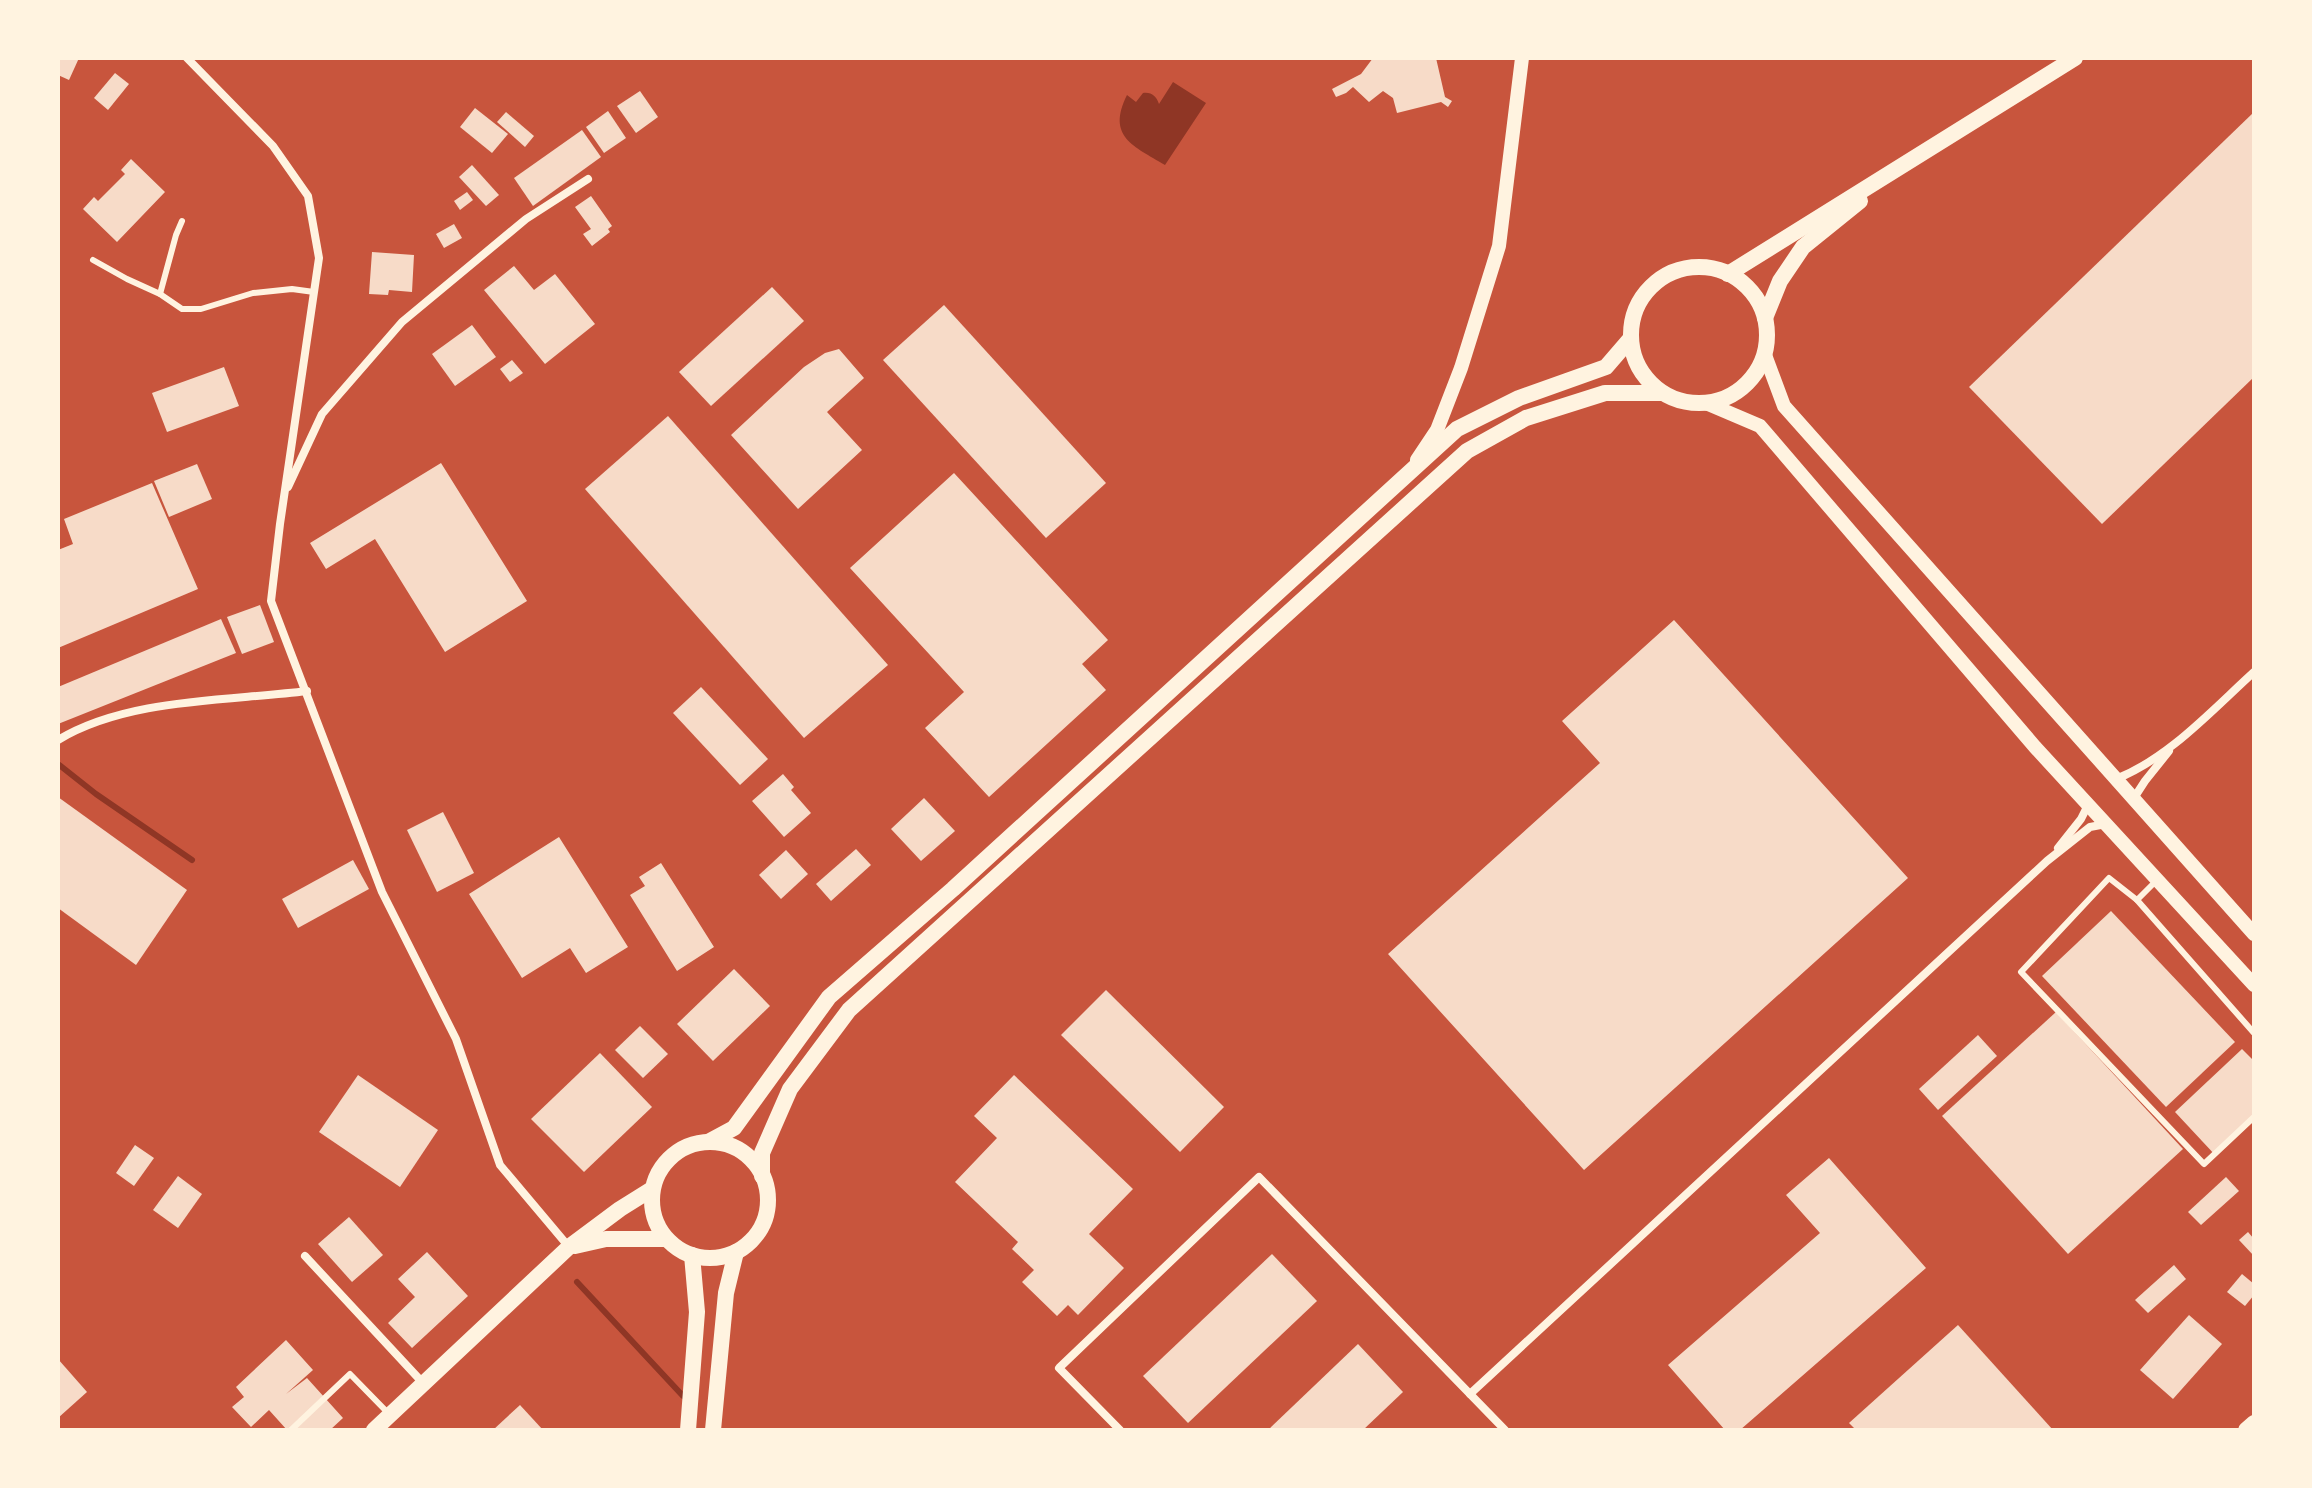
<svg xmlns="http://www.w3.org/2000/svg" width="2312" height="1488" viewBox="0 0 2312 1488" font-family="'Crimson Pro',serif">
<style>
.water{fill:#8f3625}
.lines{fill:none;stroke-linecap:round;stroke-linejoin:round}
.stream{stroke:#8f3625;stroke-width:6}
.building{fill:#f7dbc8}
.service{stroke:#fff3e0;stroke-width:6}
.minor{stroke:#fff3e0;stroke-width:8}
.tertiary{stroke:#fff3e0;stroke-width:14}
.secondary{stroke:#fff3e0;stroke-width:16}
</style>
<rect width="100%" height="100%" fill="#c8553d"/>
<!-- water -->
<path class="water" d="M1173 82 1206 103 1165 165C1134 146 1106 137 1127 95L1136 102 1143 93C1152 92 1156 96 1159 104Z"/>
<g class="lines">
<!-- stream -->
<g class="stream">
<path d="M58 764 96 794 192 860"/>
<path d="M577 1282 683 1396"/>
</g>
</g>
<!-- building -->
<g class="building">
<path d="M58 58H79L69 80 58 75Z"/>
<path d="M1373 58H1436L1445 97 1452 101 1448 107 1441 102 1397 113 1393 98 1383 91 1369 102 1353 87 1346 93 1336 97 1332 89 1361 74Z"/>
<path d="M115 73 129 84 108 110 94 98Z"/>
<path d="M640 91 658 117 636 133 617 106Z"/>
<path d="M475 108 508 134 492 153 460 127Z"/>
<path d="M608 111 626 138 604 153 586 127Z"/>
<path d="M506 112 534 136 525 147 497 122Z"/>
<path d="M2254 112V377L2102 524 1969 387Z"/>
<path d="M582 130 601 157 533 206 514 178Z"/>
<path d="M131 159 165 192 117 242 83 209 94 197 98 201 125 174 121 170Z"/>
<path d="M472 165 499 195 486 206 459 177Z"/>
<path d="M467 192 473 200 460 210 454 201Z"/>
<path d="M591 196 612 226 608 229 610 232 592 246 583 234 591 229 575 207Z"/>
<path d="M454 224 462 238 444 248 436 234Z"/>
<path d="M372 252 414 255 412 292 389 290 388 295 369 294Z"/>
<path d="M514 266 534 290 555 274 595 324 545 364 484 290Z"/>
<path d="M772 287 804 321 711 406 679 372Z"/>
<path d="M944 305 1106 483 1046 538 883 360Z"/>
<path d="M472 325 496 357 455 386 432 354Z"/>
<path d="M839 349 864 378 827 412 862 450 798 509 731 435 804 367 825 353Z"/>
<path d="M512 360 523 373 510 382 500 369Z"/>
<path d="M224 367 239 406 167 432 152 393Z"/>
<path d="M668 416 888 665 804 738 585 489Z"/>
<path d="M441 463 527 601 445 652 375 539 326 569 310 543Z"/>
<path d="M197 464 212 499 169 517 154 481Z"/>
<path d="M954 473 1108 640 1082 664 1106 690 989 797 925 728 964 692 850 568Z"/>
<path d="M152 483 198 589 58 648V550L73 544 64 519Z"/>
<path d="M260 605 274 642 242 654 227 617Z"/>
<path d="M221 619 236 653 58 724V687Z"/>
<path d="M1674 620 1908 878 1584 1170 1388 954 1600 763 1562 721Z"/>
<path d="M701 687 768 759 740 785 673 713Z"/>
<path d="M783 774 794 787 791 790 811 813 784 837 752 801Z"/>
<path d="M58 797 187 890 136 965 58 908Z"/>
<path d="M924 798 955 831 921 861 891 829Z"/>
<path d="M443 812 474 873 437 892 407 830Z"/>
<path d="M559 837 628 947 586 973 570 948 522 978 469 894Z"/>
<path d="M856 849 871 865 831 901 816 884Z"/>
<path d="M786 850 808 874 781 899 759 875Z"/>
<path d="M353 860 369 889 298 928 282 899Z"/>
<path d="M661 863 714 947 677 971 630 895 645 886 639 877Z"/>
<path d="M2111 911 2235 1042 2166 1107 2042 976Z"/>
<path d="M734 969 770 1006 713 1061 677 1024Z"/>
<path d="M1106 990 1224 1107 1180 1152 1061 1035Z"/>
<path d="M2056 1012 2183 1149 2068 1254 1942 1116Z"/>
<path d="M640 1026 668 1054 643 1078 615 1050Z"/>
<path d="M1978 1035 1997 1056 1938 1110 1919 1089Z"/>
<path d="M2242 1049 2254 1061V1120L2216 1156 2175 1112Z"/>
<path d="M600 1053 652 1107 584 1172 531 1119Z"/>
<path d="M358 1075 438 1130 400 1187 319 1132Z"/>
<path d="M1014 1075 1133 1189 1089 1234 1124 1268 1078 1315 1068 1305 1057 1316 1022 1282 1034 1270 1012 1249 1018 1242 955 1182 997 1138 974 1116Z"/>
<path d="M135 1145 154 1158 134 1186 116 1173Z"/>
<path d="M1829 1158 1926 1268 1740 1430H1725L1668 1365 1820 1233 1786 1195Z"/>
<path d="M178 1176 202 1194 178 1228 153 1210Z"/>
<path d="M2226 1177 2239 1191 2201 1225 2188 1212Z"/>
<path d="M349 1217 383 1255 352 1282 318 1244Z"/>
<path d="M2248 1232 2254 1239V1256L2239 1240Z"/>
<path d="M427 1252 468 1296 412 1348 388 1323 415 1297 398 1279Z"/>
<path d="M1272 1254 1317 1301 1188 1423 1143 1376Z"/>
<path d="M2174 1265 2186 1279 2148 1313 2135 1300Z"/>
<path d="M2242 1274 2254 1284V1295L2245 1306 2227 1292Z"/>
<path d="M2189 1315 2222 1344 2173 1399 2140 1370Z"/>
<path d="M1958 1325 2053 1430H1856L1849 1423Z"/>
<path d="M286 1340 313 1370 286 1394 307 1378 343 1418 330 1430H287L269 1410 251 1427 232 1407 244 1397 236 1387Z"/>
<path d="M1358 1344 1403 1392 1363 1430H1268Z"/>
<path d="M58 1359 87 1392 58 1418Z"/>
<path d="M520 1405 543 1430H493Z"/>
</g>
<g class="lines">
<!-- service -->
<g class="service">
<path d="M93 260 127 279 160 294 182 309H201L253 293 292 289 314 292"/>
<path d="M160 294 176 235 182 221"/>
<path d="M2137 900 2157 880"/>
<path d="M2254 1033 2137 900 2109 878 2021 972 2204 1164 2254 1117"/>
<path d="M291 1430 350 1374 390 1415"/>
</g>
<!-- minor -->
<g class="minor">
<path d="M187 58 273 146 308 196 319 258 280 524 271 601 382 892 456 1039 500 1165 569 1247"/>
<path d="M288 487 322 414 402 322 526 219 588 179"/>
<path d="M58 740C127 698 228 701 307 691"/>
<path d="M2116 779C2169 758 2212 710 2254 672"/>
<path d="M2134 798 2145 781 2169 751"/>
<path d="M2058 848 2081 819 2088 805"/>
<path d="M305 1256 423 1383"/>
<path d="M1470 1394 2047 861 2090 827 2106 824"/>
<path d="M1120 1430 1059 1368 1259 1177 1505 1430"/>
</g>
<!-- tertiary -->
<g class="tertiary">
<path d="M1765 355 1784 406 2254 934"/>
<path d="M1706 403 1760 426 2035 747 2254 985"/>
<path d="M1417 460 1437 430 1461 368 1499 246 1522 58"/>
</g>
<!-- secondary -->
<g class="secondary">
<circle cx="1699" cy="335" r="68"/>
<path d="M1728 274 2075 58"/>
<path d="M1765 318 1780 281 1803 247 1860 201"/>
<circle cx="710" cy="1200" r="58"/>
<path d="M708 1142 734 1128 829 997 953 889 1457 429 1519 398 1606 367 1631 338"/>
<path d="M762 1176V1153L790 1089 849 1010 1467 451 1526 418 1605 393H1662"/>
<path d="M575 1246 606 1239H666"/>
<path d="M374 1430 569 1247 620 1209 652 1189"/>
<path d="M688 1430 697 1312 692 1255"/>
<path d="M713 1430 726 1293 736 1252"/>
<path d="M2246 1430 2254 1423"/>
</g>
</g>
<!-- border -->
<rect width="2312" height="1488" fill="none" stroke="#fff3e0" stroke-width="120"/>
</svg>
